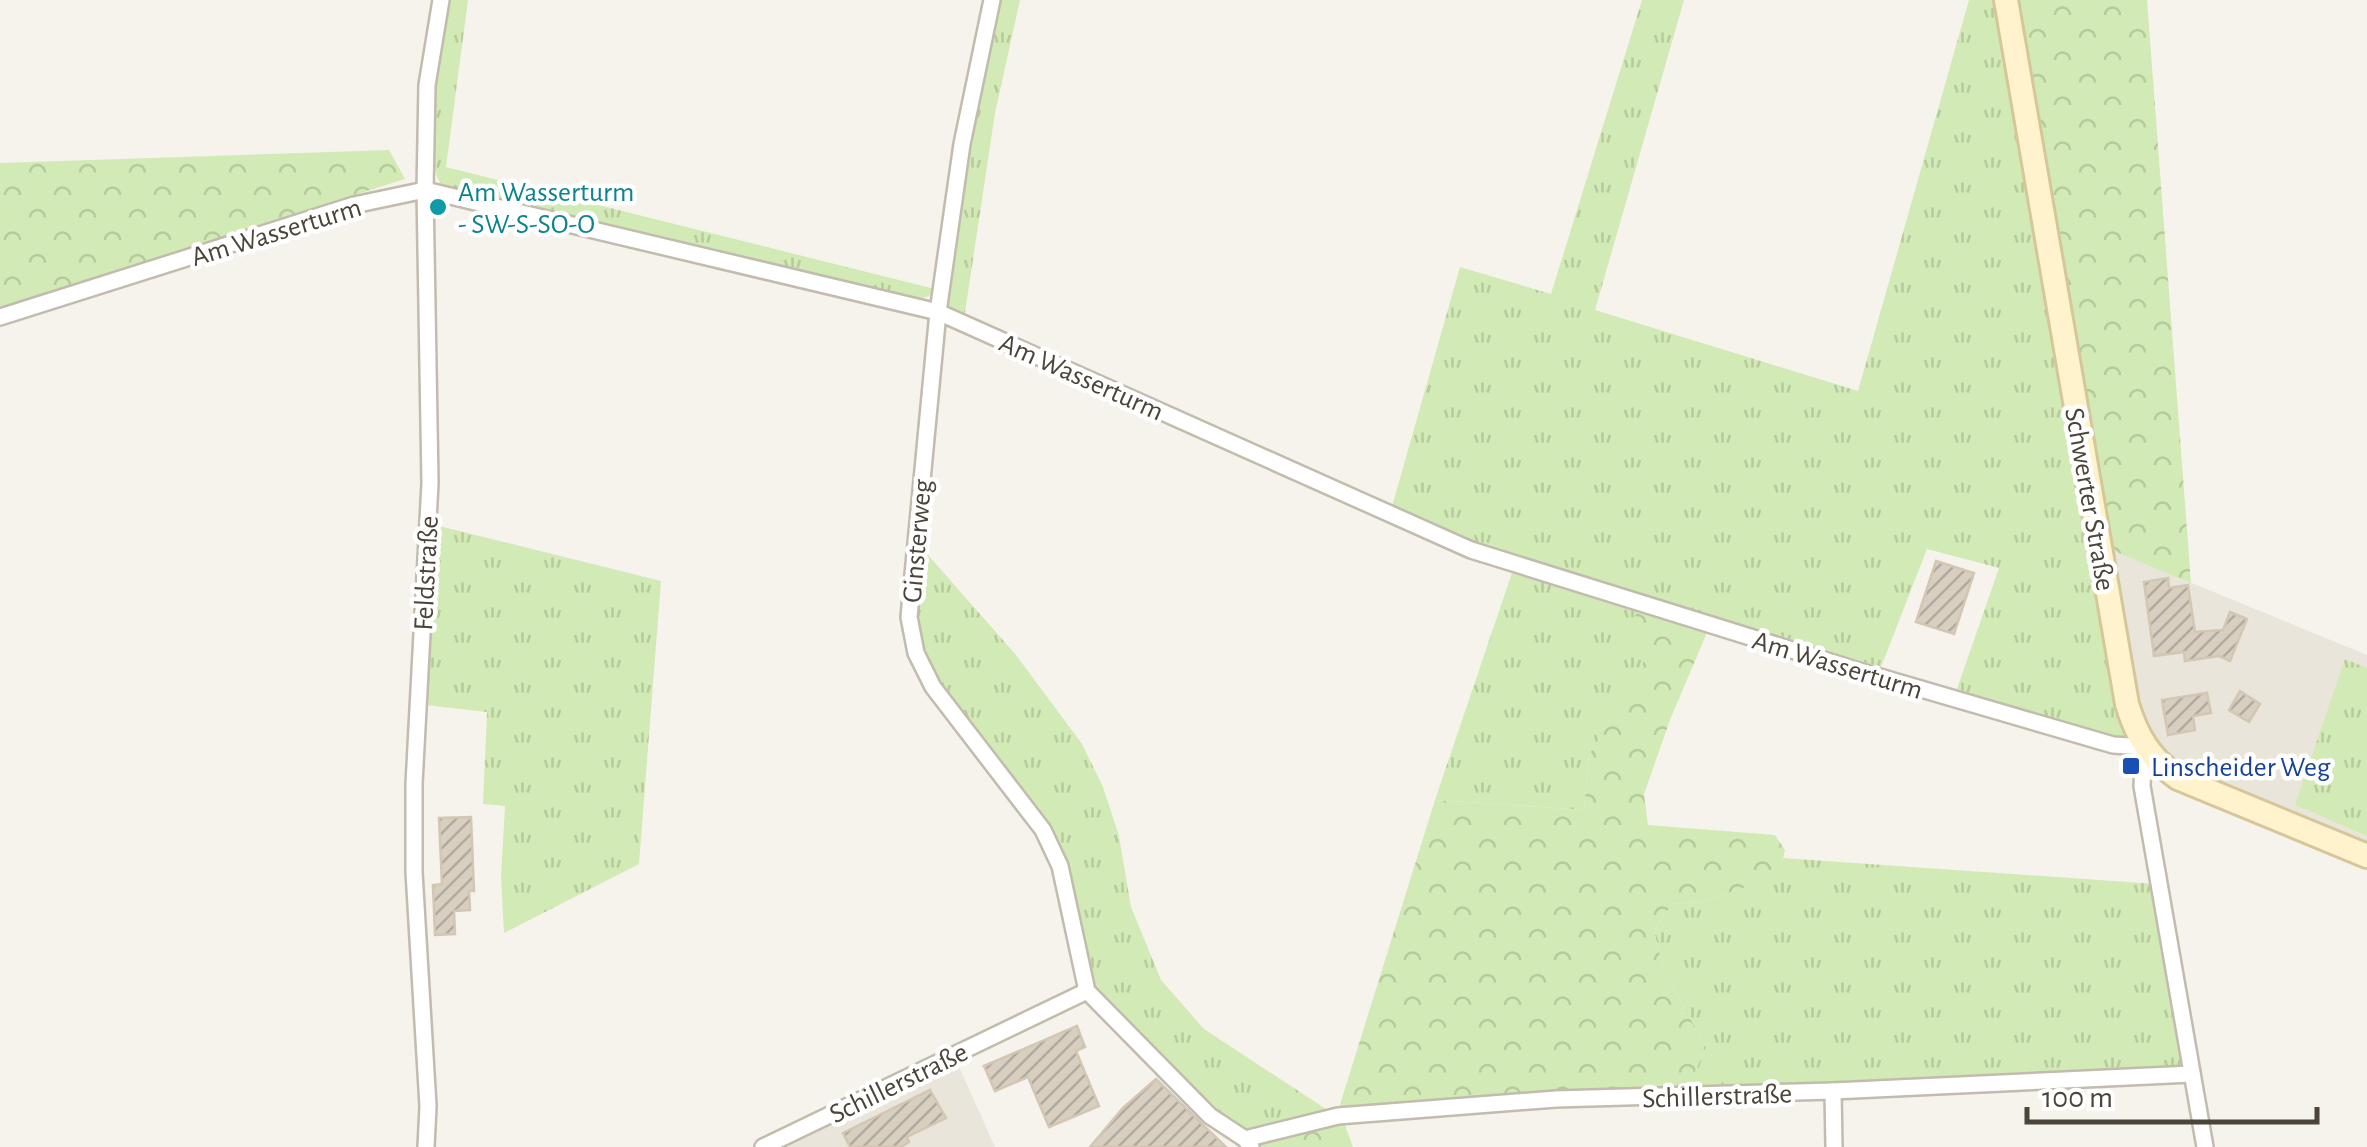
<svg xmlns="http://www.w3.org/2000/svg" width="2367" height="1147" viewBox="0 0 2367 1147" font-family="'Alegreya Sans',sans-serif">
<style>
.residential{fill:#eae5da}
.grass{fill:url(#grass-tufts)}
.forest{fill:url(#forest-crowns)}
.building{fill:url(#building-hatch);stroke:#d3c7b4;stroke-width:2.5}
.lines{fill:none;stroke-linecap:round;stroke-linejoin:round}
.street-casing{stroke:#c2bbae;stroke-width:20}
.secondary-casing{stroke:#d6c79b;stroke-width:28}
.street{stroke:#fff;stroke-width:15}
.secondary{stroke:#fff3cd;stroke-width:22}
.culture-dot{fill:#0f9aa8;stroke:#fff;stroke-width:4}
.transit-dot{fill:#1a4fb4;stroke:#fff;stroke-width:4}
.labels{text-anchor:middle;stroke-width:9;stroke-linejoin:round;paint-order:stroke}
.culture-label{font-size:28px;fill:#0d838f;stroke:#fff;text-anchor:start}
.street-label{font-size:28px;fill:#4b4439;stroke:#fff}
.transit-label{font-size:28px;fill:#164399;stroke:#fff;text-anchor:start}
</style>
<defs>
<pattern id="grass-tufts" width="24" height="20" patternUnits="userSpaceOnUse" patternTransform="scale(2.5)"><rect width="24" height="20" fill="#d2eab5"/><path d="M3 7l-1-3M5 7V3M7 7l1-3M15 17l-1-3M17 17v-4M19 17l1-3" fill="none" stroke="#b6ca9c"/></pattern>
<pattern id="forest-crowns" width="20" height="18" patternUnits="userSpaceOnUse" patternTransform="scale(2.5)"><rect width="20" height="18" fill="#d2eab5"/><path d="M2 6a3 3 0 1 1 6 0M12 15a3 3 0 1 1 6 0" fill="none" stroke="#b6ca9c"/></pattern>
<pattern id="building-hatch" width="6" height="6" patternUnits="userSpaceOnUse" patternTransform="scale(2.5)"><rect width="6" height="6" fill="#d8cfc1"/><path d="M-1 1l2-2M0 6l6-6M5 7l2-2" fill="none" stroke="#b1aa9e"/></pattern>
</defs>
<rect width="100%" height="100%" fill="#f6f3ec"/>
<!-- residential -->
<g class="residential">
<path d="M2109 549 2367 655V846L2189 772 2144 742Z"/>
<path d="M955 1058 995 1147H772Z"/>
</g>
<!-- grass -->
<g class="grass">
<path d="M447 0H468L446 167 935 289 929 296 919 299 896 294 443 186C419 165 442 33 447 0Z"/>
<path d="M998 0H1020L995 113 964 319 947 306 966 149Z"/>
<path d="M1642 0H1684L1595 310 1858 391 1969 0H2001L2127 741 1957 689 1999 568 1927 549 1881 667 1472 545 1391 510 1460 267 1551 294Z"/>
<path d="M435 525 661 581 639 864 504 933 501 877 505 806 483 804 487 712 425 705Z"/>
<path d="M921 547 1016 655 1082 744 1103 787 1119 836 1131 907 1161 980 1204 1029 1332 1113 1244 1135 1212 1113 1092 987 1063 864 937 684 920 646 915 614Z"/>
<path d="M1514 567 1636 607 1646 660 1589 755 1584 810 1435 800Z"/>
<path d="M2345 659 2367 668V836L2295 805Z"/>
<path d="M1783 858 2156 884 2186 1068 1693 1093V1076L1706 1047 1664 971 1654 931 1672 904 1701 902 1778 876Z"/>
</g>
<!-- forest -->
<g class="forest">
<path d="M2013 0H2147L2191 583 2109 549Z"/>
<path d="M389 150 405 179 0 307V163Z"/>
<path d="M1636 607 1708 630 1670 720 1644 794 1648 825 1775 835 1785 850 1779 876 1701 902 1672 904 1654 931 1664 971 1706 1047 1693 1076V1093L1338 1111 1435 800 1584 810 1589 755 1645 660 1633 645Z"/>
<path d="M1343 1120 1353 1147H1256L1253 1143Z"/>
</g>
<!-- building -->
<g class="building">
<path d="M1936 561 1974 573 1954 634 1916 622Z"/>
<path d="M2168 578 2169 588 2188 585 2195 632 2223 630 2230 612 2247 619 2230 661 2219 656 2185 661 2184 652 2154 656 2144 582Z"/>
<path d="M2240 691 2260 704 2249 722 2229 710Z"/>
<path d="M2207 693 2211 713 2193 716 2195 730 2168 735 2162 700Z"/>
<path d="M471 817 474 891H469L470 910 454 911 455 934 435 935 433 885 442 884 439 818Z"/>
<path d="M1077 1026 1085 1047 1076 1051 1099 1106 1049 1127 1028 1077 995 1091 984 1066Z"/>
<path d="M1156 1079 1202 1124 1226 1147H1090L1123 1108Z"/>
<path d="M930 1090 946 1118 907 1137 909 1142 901 1147H850L843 1133Z"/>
</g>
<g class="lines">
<!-- street casing -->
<g class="street-casing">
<g id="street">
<path d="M992 0 962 144 938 312 909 617 916 653 933 687 1043 830 1060 866 1087 991 1210 1116 1245 1139 1251 1147"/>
<path d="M0 317 354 205 425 190 938 312 1471 550 1856 670 2113 745 2144 747 2142 786 2205 1147"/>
<path d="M1833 1091 1834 1147"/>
<path d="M1245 1139 1338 1116 1556 1099 1833 1091 2192 1074"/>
<path d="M426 1147 428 1106 414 872V784L430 483 425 190 427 85 441 0"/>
<path d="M763 1147 1087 991"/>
</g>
</g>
<!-- secondary casing -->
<g class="secondary-casing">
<path id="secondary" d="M2006 0 2127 704C2137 737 2150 758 2178 778L2367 856"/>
</g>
<!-- street -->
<use href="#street" class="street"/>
<!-- secondary -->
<use href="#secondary" class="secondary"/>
</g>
<!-- markers -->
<circle class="culture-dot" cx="438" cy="207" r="10"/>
<rect class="transit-dot" x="2121" y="756" width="20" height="20" rx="5"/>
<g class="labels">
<!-- culture labels -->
<g class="culture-label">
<text x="458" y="201">Am Wasserturm<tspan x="458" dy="32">- SW-S-SO-O</tspan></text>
</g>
<!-- street labels -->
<g class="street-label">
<text transform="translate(276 231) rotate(-17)" y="10">Am Wasserturm</text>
<text transform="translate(1082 376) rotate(24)" y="10">Am Wasserturm</text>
<text transform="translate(2091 499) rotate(80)" y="10">Schwerter Straße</text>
<text transform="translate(916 541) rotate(-85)" y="10">Ginsterweg</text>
<text transform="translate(425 573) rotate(-87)" y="10">Feldstraße</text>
<text transform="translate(1838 664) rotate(17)" y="10">Am Wasserturm</text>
<text transform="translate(898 1082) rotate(-26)" y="10">Schillerstraße</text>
<text transform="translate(1717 1095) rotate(-2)" y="10">Schillerstraße</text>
</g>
<!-- transit labels -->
<g class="transit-label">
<text x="2151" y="776">Linscheider Weg</text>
</g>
</g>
<!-- scale -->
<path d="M2027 1107v15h290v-15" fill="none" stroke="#4b4439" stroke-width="5"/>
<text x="2042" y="1107" font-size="30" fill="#4b4439" stroke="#ffffff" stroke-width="8" paint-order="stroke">100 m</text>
</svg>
